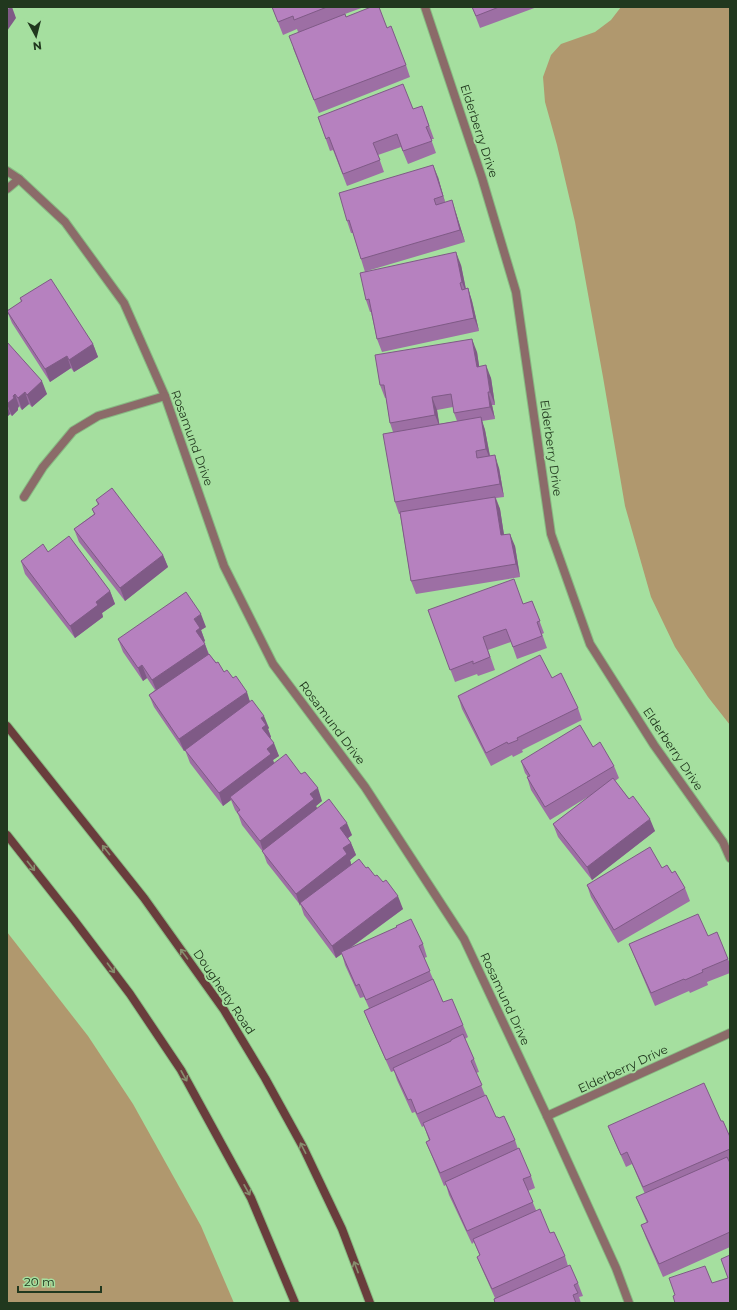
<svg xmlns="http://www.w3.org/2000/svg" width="737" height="1310" viewBox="0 0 737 1310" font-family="Montserrat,sans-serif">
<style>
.green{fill:#b0986e}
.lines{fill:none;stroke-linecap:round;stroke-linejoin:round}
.street-casing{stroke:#88ba83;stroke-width:10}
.secondary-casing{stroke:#88ba83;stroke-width:10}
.street{stroke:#8b6b69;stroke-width:8}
.secondary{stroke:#693d3c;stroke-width:8}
.wall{fill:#9d6fa4;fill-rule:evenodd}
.shaded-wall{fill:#7f5a86}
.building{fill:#b681bf;stroke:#7f5a86}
.oneway{stroke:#878e6e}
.labels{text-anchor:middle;stroke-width:4;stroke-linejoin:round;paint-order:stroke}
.street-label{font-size:12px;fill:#21381e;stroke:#a5df9f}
</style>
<rect width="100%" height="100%" fill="#a5df9f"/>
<!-- green -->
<g class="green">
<path d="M621 7H730V725L708 697 675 647 651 597 625 506 603 377 575 222 557 145 545 102 543 77 551 55 561 44 595 32 611 20Z"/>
<path d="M7 932 88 1036 133 1104 201 1226 234 1303H7Z"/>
</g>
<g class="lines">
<!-- street casing -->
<g class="street-casing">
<g id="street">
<path d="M425 7 482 178 516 292 551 534 590 644 654 745 723 842 730 858"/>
<path d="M7 171 19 179 65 222 124 303 165 396 224 566 273 664 365 787 464 939 547 1116 616 1268 629 1303"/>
<path d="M7 189 19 179"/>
<path d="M24 497 43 467 73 431 98 416 165 396"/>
<path d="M547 1116 730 1033"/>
</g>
</g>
<!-- secondary casing -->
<g class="secondary-casing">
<g id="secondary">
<path d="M7 726 144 898 224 1010 265 1078 303 1147 342 1229 370 1303"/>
<path d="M7 835 74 920 130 994 181 1070 251 1198 295 1303"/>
</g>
</g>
<!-- street -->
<use href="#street" class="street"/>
<!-- secondary -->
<use href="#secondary" class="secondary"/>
</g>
<!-- wall -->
<g class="wall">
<path d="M272 7H364L345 14 346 17 387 28 406 65 410 77 319 113 293 48 298 32 297 29 283 35Z"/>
<path d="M472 7H537L480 28Z"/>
<path d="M422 106 434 139H431L436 153 408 164 401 147 378 155 384 172 347 186 333 150 330 151 318 117 413 109Z"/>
<path d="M438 177 445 202 456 213 465 242 367 271 461 265 466 289 468 288 472 301 479 331 382 352 377 339 371 312H370L366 300 365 272 353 233H351L347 221Z"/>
<path d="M20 298 93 344 98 357 74 372 71 368 50 382 12 323 7 311 21 302Z"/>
<path d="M7 342 47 394 32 407 29 404 22 410 19 406 18 408V410L12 416 10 414 7 417Z"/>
<path d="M477 352 479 366 491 378 495 405H492L495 419 482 421 485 430 490 456 499 468 504 497 496 498 500 509 504 535 515 546 520 577 416 594 411 581 400 514H399L395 502 393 432 390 423 386 398H385L380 385ZM453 407 454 413 457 421 439 424 437 410Z"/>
<path d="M96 500 163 555 168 567 125 601 79 542 74 529 94 514 92 509 98 505Z"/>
<path d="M48 552 110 591 115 604 102 613 103 617 75 638 25 574 21 561Z"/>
<path d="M532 601 544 633 542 634 547 648 517 659 511 642 488 650 495 670 478 676 477 674 455 682 428 610 523 604Z"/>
<path d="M206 627 201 630 205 641 204 642 209 654 224 672 233 678 250 701 269 728 268 729 271 737 270 738 279 756 273 760 274 763 322 801 316 806 317 808 352 835 348 838 351 843 356 855 350 860 351 864 366 868 403 909 349 949 423 944 427 957 424 958 443 1002 463 1025 468 1037 465 1039 474 1059 479 1072 476 1073 485 1095 496 1117 499 1118 515 1140 518 1149 531 1176 535 1188 528 1191 536 1210 565 1256 568 1266 578 1283 583 1296 579 1297 581 1303H495L494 1299 495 1298 482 1269 477 1257 480 1256 474 1242 472 1244 449 1195 446 1185 444 1186 431 1154 426 1142 429 1140 424 1126 422 1127 415 1112 412 1113 397 1080 394 1071 391 1072 369 1023 364 1011 369 1008 364 997 360 998 345 965 342 954 336 958 304 915 301 906 267 863 263 852 242 825 238 814 235 810 231 800 223 806 190 763 185 750H186L184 751 154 707 149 695 155 690 147 678 143 681 123 652 118 639Z"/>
<path d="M552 678 578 708 582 720 522 750 523 752 513 757 512 755 491 766 462 709 458 696Z"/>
<path d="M593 747 614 766 619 778 615 781 655 831 592 880 558 837 553 824 591 795 550 820 531 790 527 777H528L525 773 521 761Z"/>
<path d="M662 868 672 873 685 888 690 901 618 943 591 897 587 885Z"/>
<path d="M708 936 728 959 730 964V973L707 982 708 985 690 993 689 991 655 1006 634 956 629 944Z"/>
<path d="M721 1121 730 1137V1247L663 1277 646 1238 641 1225 647 1223 636 1197 645 1194 632 1164 626 1167 613 1138 608 1126Z"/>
</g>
<!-- shaded-wall -->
<g class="shaded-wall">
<path d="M10 7H12L16 18 7 31V12Z"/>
<path d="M433 165 438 177 447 209 443 196Z"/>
<path d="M452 200 456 213 465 242 460 230Z"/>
<path d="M456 252 461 265 467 295 462 282Z"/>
<path d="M468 288 472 301 479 331 474 318Z"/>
<path d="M472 339 477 352 481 379 477 367Z"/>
<path d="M93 344 98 357 74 372 69 360Z"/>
<path d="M67 356 71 368 50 382 45 369Z"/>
<path d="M486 365 491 378 495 405 490 392Z"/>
<path d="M42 381 47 394 32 407 27 395Z"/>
<path d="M25 392 29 404 22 410 18 398Z"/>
<path d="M488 392 492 405 495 419 490 407Z"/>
<path d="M15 394 19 406 18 408V410L12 416 7 404Z"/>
<path d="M432 397 437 410 440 428 435 415Z"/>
<path d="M7 405 10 414 7 417Z"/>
<path d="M481 417 485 430 491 462 486 449Z"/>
<path d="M495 455 499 468 504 497 500 484Z"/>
<path d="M495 497 500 509 506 548 501 535Z"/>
<path d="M510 534 515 546 520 577 516 564Z"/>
<path d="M163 555 168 567 125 601 120 588Z"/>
<path d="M110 591 115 604 102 613 103 617 75 638 70 626 96 602Z"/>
<path d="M201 614 206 627 201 630 205 641 201 644 196 631 194 619Z"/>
<path d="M205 644 209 656 157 692 152 680Z"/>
<path d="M142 665 147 678 143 681 138 668Z"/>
<path d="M247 692 251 705 184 751 179 739Z"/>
<path d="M264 716 269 728 268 729 271 737 267 741 262 728 261 718Z"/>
<path d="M274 743 279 756 273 760 275 766 230 797 231 800 223 806 219 793 267 749Z"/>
<path d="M318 788 322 801 316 806 319 812 264 854 260 841 310 794Z"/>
<path d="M650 819 655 831 592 880 587 867Z"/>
<path d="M347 823 352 835 344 841 340 828Z"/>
<path d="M351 843 356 855 350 860 352 867 300 903V906L296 894 343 848Z"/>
<path d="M398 896 403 909 336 958 332 946Z"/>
</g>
<!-- building -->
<g class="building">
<path d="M7 7H10L7 12Z"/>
<path d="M272 7H327L294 20 293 16 278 22Z"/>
<path d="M371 7H379L387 28 391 26 406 65 314 100 289 36 345 14 346 17Z"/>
<path d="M472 7H499L476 16Z"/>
<path d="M403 84 413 109 422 106 429 126 426 127 432 141 403 151 397 134 373 143 380 160 343 174 329 137 326 139 318 117Z"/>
<path d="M433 165 443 196 434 199 436 205 452 200 460 230 361 259 349 220 347 221 339 193Z"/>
<path d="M456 252 462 282 460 283 462 290 468 288 474 318 377 339 369 299 366 300 360 273Z"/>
<path d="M51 279 93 344 69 360 67 356 45 369 7 311 22 301 20 298Z"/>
<path d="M472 339 477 367 486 365 490 392H488L490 407 454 413 451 394 432 397 435 415 390 423 384 385H380L375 355Z"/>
<path d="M7 342 42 381 27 395 25 392 18 398 15 394 13 396 14 398 7 404Z"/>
<path d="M481 417 486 449 476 451 477 458 495 455 500 484 395 502 383 434Z"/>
<path d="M112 488 163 555 120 588 74 529 95 514 92 509 99 504 96 500Z"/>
<path d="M495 497 501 535 510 534 516 564 411 581 400 512Z"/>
<path d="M69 536 110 591 96 602 98 605 70 626 21 561 43 544 48 552Z"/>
<path d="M514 579 523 604 532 601 540 621 537 622 542 636 513 647 506 629 483 637 490 657 473 664V661L450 670 428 610Z"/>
<path d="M186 592 201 614 194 619 200 628 196 631 205 644 152 680 142 665 138 668 118 639Z"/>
<path d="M209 654 216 663 218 662 224 672 227 670 233 678 236 676 247 692 179 739 149 695Z"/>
<path d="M540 655 552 678 561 673 578 708 517 738 518 740 508 744 507 742 486 753 458 696Z"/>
<path d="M252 700 264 716 261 718 266 725 262 728 274 743 267 749 271 754 219 793 185 750Z"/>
<path d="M580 725 593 747 600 742 614 766 545 807 527 777 530 776 521 761Z"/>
<path d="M286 754 301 774 305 772 318 788 310 794 314 799 260 841 237 812 240 810 230 797Z"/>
<path d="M613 778 629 799 633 796 650 819 587 867 553 824Z"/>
<path d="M329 799 347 823 340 828 351 843 343 848 347 854 296 894 262 851Z"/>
<path d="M650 847 662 868 667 865 672 873 675 871 685 888 614 930 587 885Z"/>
<path d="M359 859 366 868 368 867 375 876 377 875 383 882 386 880 398 896 332 946 300 903Z"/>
<path d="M698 914 708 936 717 932 728 959 702 970 703 972 685 980 684 979 651 993 629 944Z"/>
<path d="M411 919 423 944 419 946 430 971 366 1000 359 984 356 986 341 952 397 927 396 926Z"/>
<path d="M433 979 443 1002 452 999 463 1025 386 1060 364 1011Z"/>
<path d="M463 1034 474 1059 471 1061 482 1085 417 1114 411 1099 408 1100 393 1068 451 1041V1040Z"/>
<path d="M704 1083 721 1121H723L730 1137V1149L643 1187 627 1152 621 1155 608 1126Z"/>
<path d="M486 1095 496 1117H498L499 1118 504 1116 515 1140 440 1173 426 1142 430 1140 423 1123Z"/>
<path d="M519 1148 531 1176 523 1179 533 1202 467 1231 445 1182Z"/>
<path d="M727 1157 730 1163V1232L659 1264 641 1225 648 1222 636 1197Z"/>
<path d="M540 1209 550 1233 554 1232 565 1256 492 1289 477 1257 480 1255 473 1239Z"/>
<path d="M730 1255V1303H675L673 1296 675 1295 669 1278 705 1266 712 1283 728 1278 721 1259Z"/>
<path d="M570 1265 578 1283 574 1285 578 1293 573 1295 576 1303H495L494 1299Z"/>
</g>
<!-- one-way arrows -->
<defs><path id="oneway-shaft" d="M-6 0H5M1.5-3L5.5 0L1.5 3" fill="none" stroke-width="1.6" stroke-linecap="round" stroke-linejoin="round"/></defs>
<g class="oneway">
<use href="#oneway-shaft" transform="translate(106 850) rotate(-128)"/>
<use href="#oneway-shaft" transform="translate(31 866) rotate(52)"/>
<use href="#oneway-shaft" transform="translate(184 954) rotate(-126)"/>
<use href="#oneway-shaft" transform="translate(111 968) rotate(53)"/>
<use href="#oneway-shaft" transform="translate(184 1076) rotate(61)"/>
<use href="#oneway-shaft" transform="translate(303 1148) rotate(-117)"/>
<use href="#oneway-shaft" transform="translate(247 1190) rotate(61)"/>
<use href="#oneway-shaft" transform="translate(356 1267) rotate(-111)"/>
</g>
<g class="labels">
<!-- street labels -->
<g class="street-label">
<text transform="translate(479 131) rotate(72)" y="4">Elderberry Drive</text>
<text transform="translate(192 438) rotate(70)" y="4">Rosamund Drive</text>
<text transform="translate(551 448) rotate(82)" y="4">Elderberry Drive</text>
<text transform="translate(332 723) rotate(53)" y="4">Rosamund Drive</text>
<text transform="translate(673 749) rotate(56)" y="4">Elderberry Drive</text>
<text transform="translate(224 992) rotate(56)" y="4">Dougherty Road</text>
<text transform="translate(505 999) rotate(65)" y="4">Rosamund Drive</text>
<text transform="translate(623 1069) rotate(-25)" y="4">Elderberry Drive</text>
</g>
</g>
<!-- border -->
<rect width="737" height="1310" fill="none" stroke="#21381e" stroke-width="16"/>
<!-- north arrow -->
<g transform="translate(36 36) rotate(173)" stroke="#a5df9f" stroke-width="3" paint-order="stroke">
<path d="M0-3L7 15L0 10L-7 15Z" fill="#21381e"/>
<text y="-6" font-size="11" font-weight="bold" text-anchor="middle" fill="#21381e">N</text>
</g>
<!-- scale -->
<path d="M18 1286v6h83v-6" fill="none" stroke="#21381e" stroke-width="2"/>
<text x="24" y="1286" font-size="12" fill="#21381e" stroke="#a5df9f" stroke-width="3" paint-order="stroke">20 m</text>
</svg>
